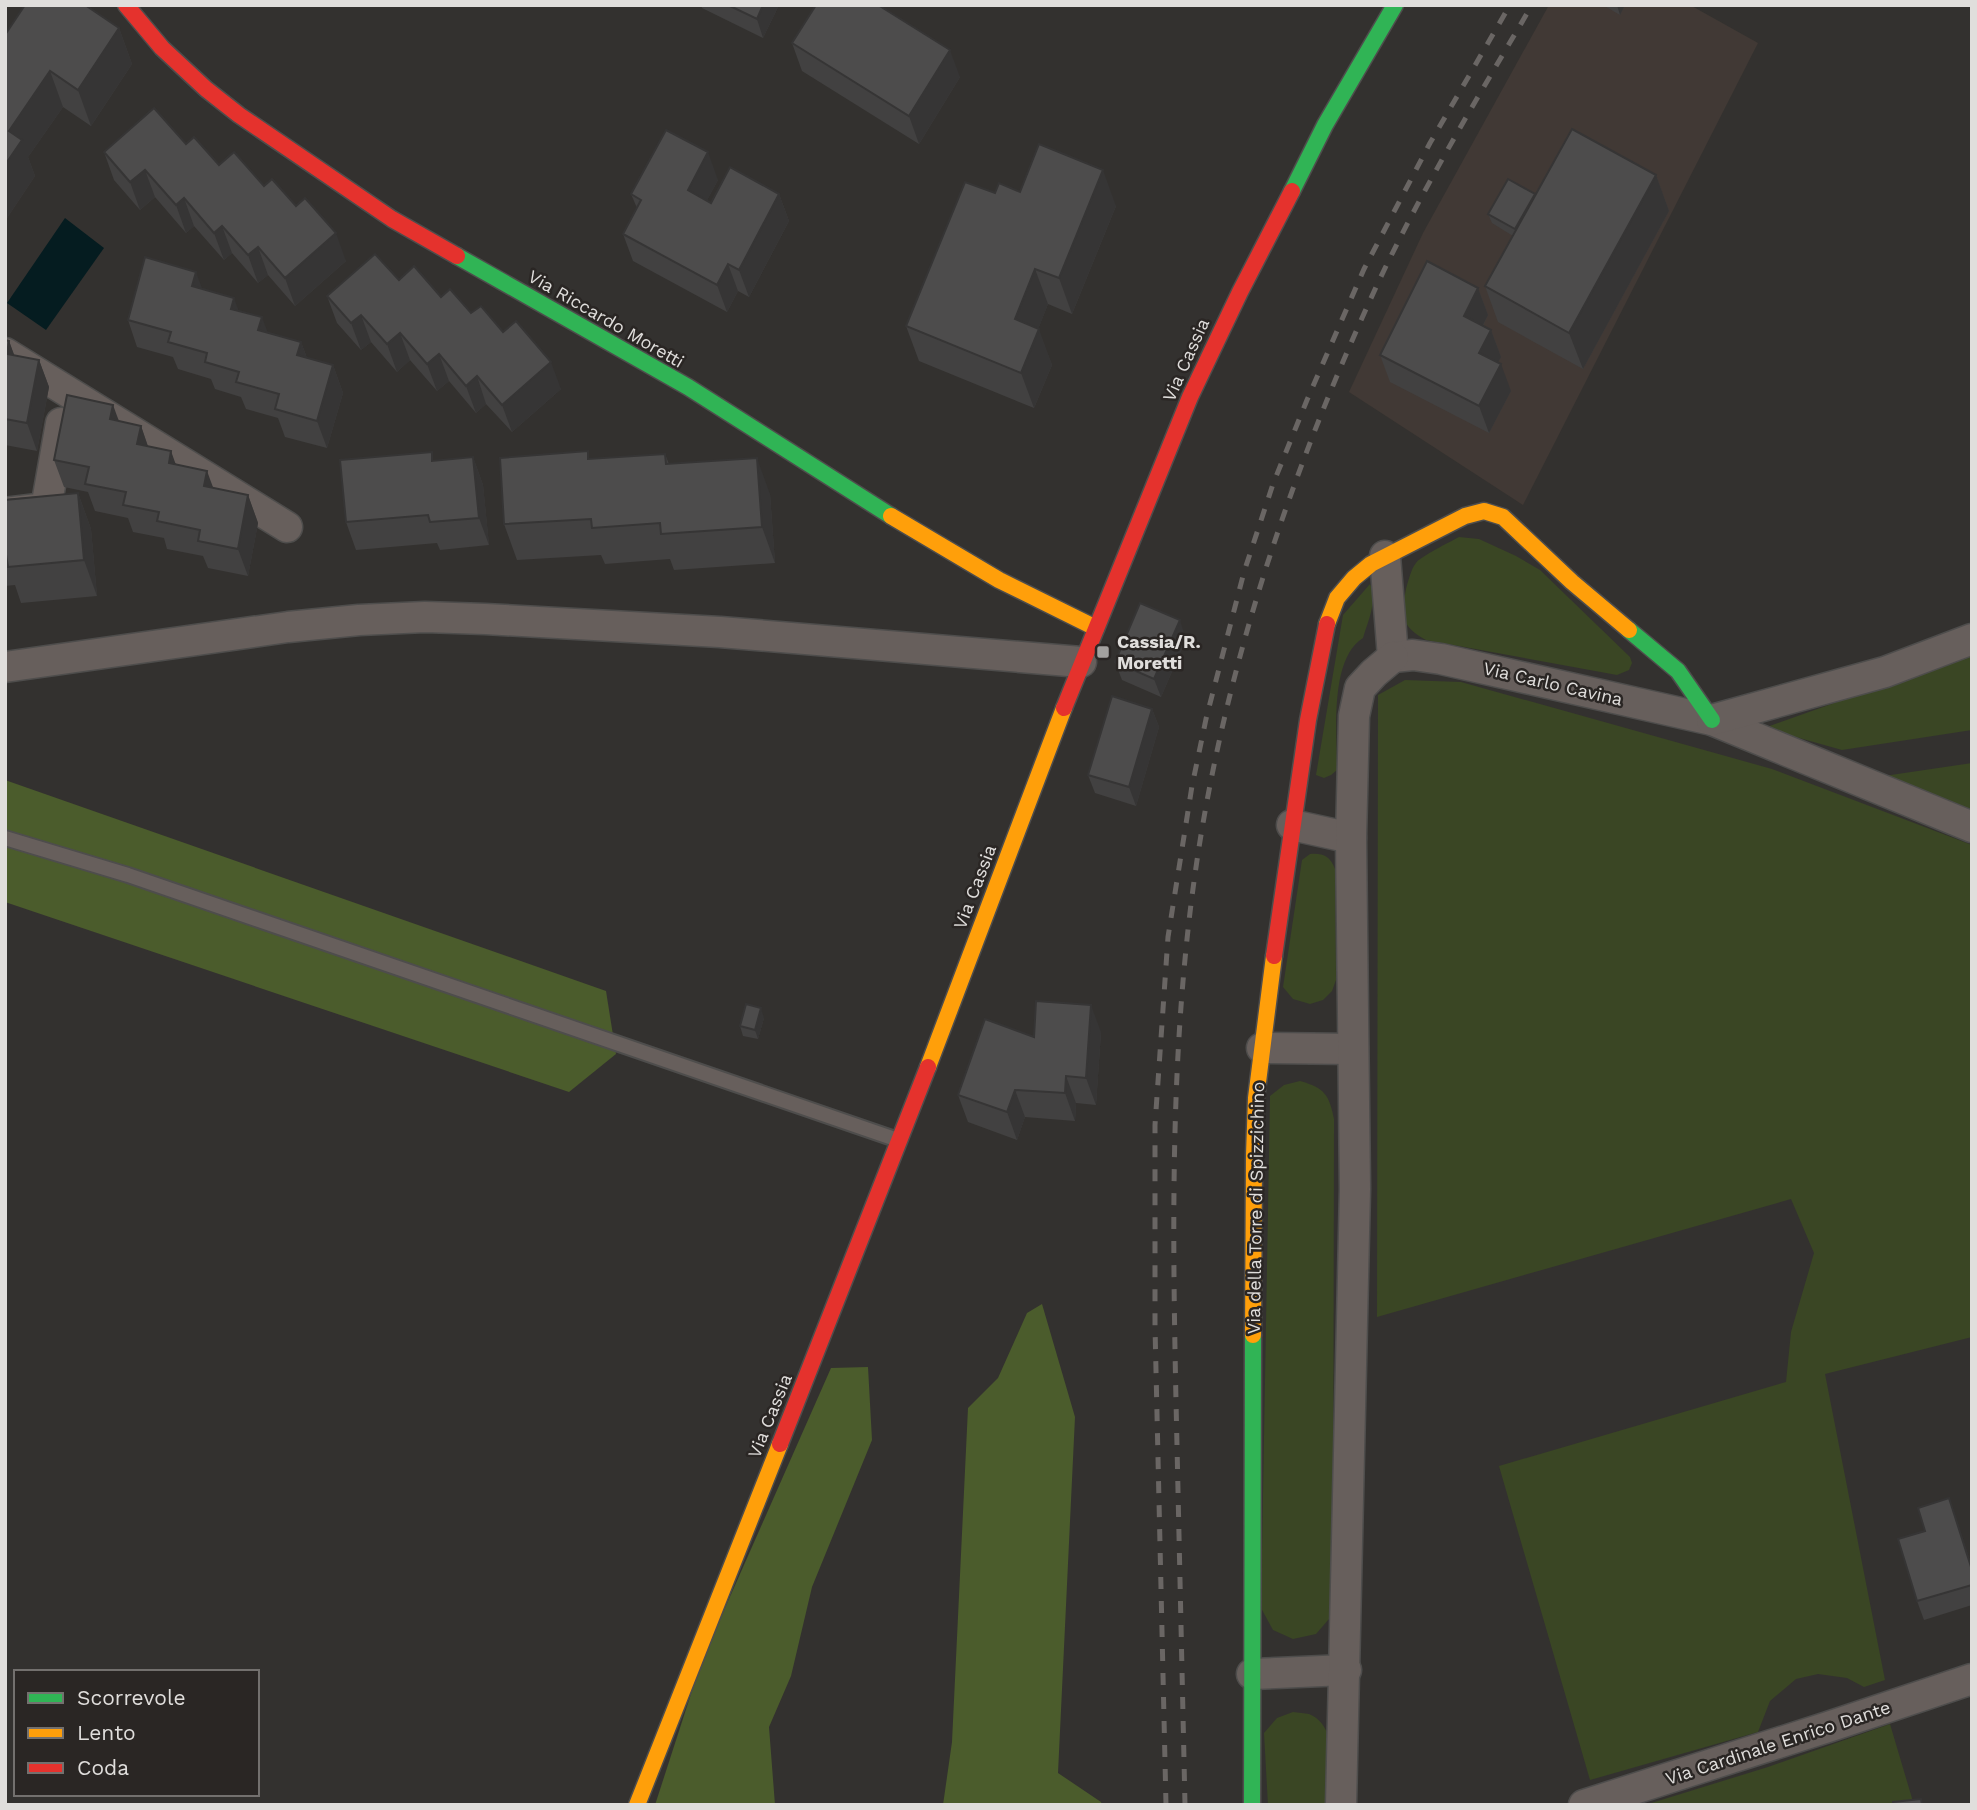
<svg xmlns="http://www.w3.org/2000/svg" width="1977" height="1810" viewBox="0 0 1977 1810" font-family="'Work Sans',sans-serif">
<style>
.built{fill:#413935}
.green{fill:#3a4624}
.forest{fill:#4b5c2c}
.water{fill:#051c20}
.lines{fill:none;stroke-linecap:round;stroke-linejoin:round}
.lane-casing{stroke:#4e4d4c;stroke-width:18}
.street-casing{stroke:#4e4d4c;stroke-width:33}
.fast-casing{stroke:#4e4d4c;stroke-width:19}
.slow-casing{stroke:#4e4d4c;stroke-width:19}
.jam-casing{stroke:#4e4d4c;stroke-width:19}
.lane{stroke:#675f5c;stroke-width:14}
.street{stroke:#675f5c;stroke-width:30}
.fast{stroke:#30b455;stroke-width:16}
.slow{stroke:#ff9f0a;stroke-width:16}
.jam{stroke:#e5322d;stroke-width:16}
.rail{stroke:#6a6664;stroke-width:5;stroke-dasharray:12 12;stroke-linecap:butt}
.wall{fill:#424141}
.shaded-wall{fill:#363535}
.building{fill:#4d4c4c;stroke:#363535;stroke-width:2}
.poi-dot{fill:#a3a19f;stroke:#2a2624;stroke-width:2.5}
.labels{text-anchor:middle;stroke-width:5;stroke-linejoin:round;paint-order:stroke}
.street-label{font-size:18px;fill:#e0dedc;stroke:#2a2624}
.poi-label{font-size:18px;font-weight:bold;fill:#e0dedc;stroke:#2a2624;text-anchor:start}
</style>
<rect width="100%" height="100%" fill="#33312f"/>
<!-- built -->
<path class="built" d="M1549 5H1690L1758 43 1523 505 1349 392 1423 233Z"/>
<!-- green -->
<g class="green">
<path d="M1459 537 1479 539 1516 556 1540 570 1630 657 1632 663 1629 670 1617 675 1426 640C1400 625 1401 616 1406 589 1408 582 1411 569 1416 563 1421 556 1450 542 1459 537Z"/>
<path d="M1370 584C1378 600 1368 621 1363 638 1329 659 1337 735 1337 770L1331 775 1324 778 1316 775 1343 615Z"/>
<path d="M1972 654V730L1842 750 1764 728Z"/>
<path d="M1405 680 1461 682 1772 769 1972 845V1337L1825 1374 1885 1680 1864 1687 1847 1678 1818 1674 1796 1679 1770 1701 1758 1732 1590 1780 1499 1466 1786 1382 1791 1332 1814 1253 1791 1199 1377 1317 1378 695Z"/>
<path d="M1972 763V813L1884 776Z"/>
<path d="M1310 854C1323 853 1330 856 1335 869L1336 980 1332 991 1323 1000 1310 1004 1293 999 1283 987 1302 860Z"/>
<path d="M1300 1081C1325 1088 1329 1095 1334 1119L1333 1602 1329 1619 1316 1634 1293 1639 1273 1630 1261 1608 1270 1096 1284 1085Z"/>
<path d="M1293 1712C1298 1713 1305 1713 1309 1714 1340 1726 1332 1779 1332 1805H1268L1264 1733 1277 1718Z"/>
<path d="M1890 1724 1914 1805H1645L1768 1767Z"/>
</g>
<!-- forest -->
<g class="forest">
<path d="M5 780 606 991 616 1054 569 1092 5 902Z"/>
<path d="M1042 1304 1075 1417 1058 1773 1101 1802 1102 1805H943L952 1742 968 1408 998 1378 1027 1313Z"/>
<path d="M868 1367 872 1440 812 1587 791 1676 769 1727 775 1805H655L702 1660 831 1368Z"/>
</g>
<!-- water -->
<path class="water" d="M65 218 104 248 46 330 7 303Z"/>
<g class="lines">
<!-- lane casing -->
<g class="lane-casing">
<path id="lane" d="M5 838 128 875 898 1140"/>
</g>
<!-- street casing -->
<g class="street-casing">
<g id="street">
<path d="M5 353 287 527"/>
<path d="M5 513 46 508 61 423"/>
<path d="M1385 556 1393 657"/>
<path d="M1393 657 1413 655 1441 659 1712 720 1972 827"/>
<path d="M5 667 288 627 359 620 425 617 485 619 720 632 1081 662"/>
<path d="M1712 720 1885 672 1972 639"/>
<path d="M1292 825 1351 838"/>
<path d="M1262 1048 1353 1049"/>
<path d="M1252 1674 1346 1670"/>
<path d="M1341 1805 1355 1189 1351 838 1354 716 1360 688 1374 673 1393 657"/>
<path d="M1584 1805 1828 1727 1972 1679"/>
</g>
</g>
<!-- fast casing -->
<g class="fast-casing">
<g id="fast">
<path d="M1292 191 1325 125 1395 5"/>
<path d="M457 256 688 387 891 516"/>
<path d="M1629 630 1678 671 1712 720"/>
<path d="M1252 1805 1253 1335"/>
</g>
</g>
<!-- slow casing -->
<g class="slow-casing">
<g id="slow">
<path d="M891 516 999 580 1096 628"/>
<path d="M1327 624 1337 598 1354 578 1371 564 1465 516 1484 511 1503 517 1572 582 1629 630"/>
<path d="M928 1067 1064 708"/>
<path d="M1253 1335 1254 1155 1256 1098 1274 956"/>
<path d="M637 1805 780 1444"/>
</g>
</g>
<!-- jam casing -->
<g class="jam-casing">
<g id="jam">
<path d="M126 5 162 48 206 89 239 115 392 219 457 256"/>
<path d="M1064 708 1190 397 1240 292 1292 191"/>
<path d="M1274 956 1308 720 1327 624"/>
<path d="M780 1444 928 1067"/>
</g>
</g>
<!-- lane -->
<use href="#lane" class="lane"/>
<!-- street -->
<use href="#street" class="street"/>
<!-- fast -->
<use href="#fast" class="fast"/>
<!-- slow -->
<use href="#slow" class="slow"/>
<!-- jam -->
<use href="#jam" class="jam"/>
<!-- rail -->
<g class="rail">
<path d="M1166 1805 1155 1327V1125L1168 937 1192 786 1206 719 1244 572 1273 484 1307 400 1364 269 1430 143 1510 5"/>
<path d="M1185 1805C1182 1670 1179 1535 1176 1401 1172 1210 1170 1018 1202 829 1234 640 1297 458 1377 285 1422 189 1478 97 1532 5"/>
</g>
</g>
<!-- wall -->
<g class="wall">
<path d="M701 5H779L763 38 702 8Z"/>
<path d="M1603 5H1625L1620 15Z"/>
<path d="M119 28 132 64 91 126 63 107 28 157 35 176 7 218 5 217V35Z"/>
<path d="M792 43 960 77 919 144 802 71Z"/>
<path d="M186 144 219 165 264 186 346 261 295 306 268 275 258 283 232 253 224 260 194 226 186 233 155 197 140 210 114 180 104 152Z"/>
<path d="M1656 175 1669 211 1583 369 1498 322 1485 286 1513 236 1492 223 1488 214 1535 195Z"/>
<path d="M718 180 707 200 711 203 779 194 789 221 749 297 738 291 727 312 633 261 623 234 637 208 631 194Z"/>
<path d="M1020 192 1116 206 1072 314 1048 304 1038 329 1052 365 1034 408 919 361 906 326Z"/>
<path d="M399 280 441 297 503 332 561 389 512 432 486 404 476 413 449 381 437 391 410 360 397 372 371 342 361 350 337 323 327 296Z"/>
<path d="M1478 288 1488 315 1483 326 1491 330 1501 357 1498 363 1511 391 1489 433 1390 382 1380 355Z"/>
<path d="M202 289 238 311 267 332 301 342 307 358 333 365 343 393 327 448 285 437 278 418 246 409 241 397 215 389 211 379 178 369 173 357 137 347 128 320Z"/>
<path d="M5 340 9 341 14 355 39 360 49 387 37 451 5 445Z"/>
<path d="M119 421 141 426 148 446 214 488 248 495 258 523 248 576 208 568 203 556 167 549 164 538 133 532 128 518 95 511 88 492 64 487 54 460Z"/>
<path d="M665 454 669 464 770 494 775 563 674 570 670 559 605 564 601 555 517 560 504 524 590 459Z"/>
<path d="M473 457 483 485 489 545 440 550 437 543 356 550 346 522 435 461Z"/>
<path d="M78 493 91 529 97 596 21 603 15 585 5 586V496L6 499Z"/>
<path d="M1186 639 1161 697 1122 680 1115 662Z"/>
<path d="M1152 709 1159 727 1136 806 1095 793 1088 775Z"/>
<path d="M764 1018 758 1039 743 1036 740 1026Z"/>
<path d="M1101 1032 1096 1105 1076 1103 1075 1121 1025 1117 1017 1140 968 1122 958 1095 1034 1037Z"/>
<path d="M1949 1498 1972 1567V1605L1924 1620 1917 1601Z"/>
</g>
<!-- shaded-wall -->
<g class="shaded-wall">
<path d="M763 5H779L763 38 757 19Z"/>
<path d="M1617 5H1625L1620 15Z"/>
<path d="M119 28 132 64 91 126 78 90Z"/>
<path d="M950 50 960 77 919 144 909 116Z"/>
<path d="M50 71 63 107 28 157 35 176 7 218 5 214V165L9 131Z"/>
<path d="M708 152 718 180 698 217 688 190Z"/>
<path d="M145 170 155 197 140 210 130 182Z"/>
<path d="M1103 170 1116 206 1072 314 1059 278Z"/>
<path d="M1656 175 1669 211 1583 369 1569 333Z"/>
<path d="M779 194 789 221 749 297 739 270Z"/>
<path d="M184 198 194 226 186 233 176 205Z"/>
<path d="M222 226 232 253 224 260 214 233Z"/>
<path d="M336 233 346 261 295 306 285 278Z"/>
<path d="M258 247 268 275 258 283 248 255Z"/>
<path d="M728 264 738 291 727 312 717 285Z"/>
<path d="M1035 269 1048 304 1028 355 1015 319Z"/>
<path d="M196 272 206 299 192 286Z"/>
<path d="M1478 288 1488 315 1474 343 1464 316Z"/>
<path d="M234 298 244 325 231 309Z"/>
<path d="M361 315 371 342 361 350 351 323Z"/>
<path d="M262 317 272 344 258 330Z"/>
<path d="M1039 329 1052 365 1034 408 1021 373Z"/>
<path d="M1491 330 1501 357 1489 380 1479 353Z"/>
<path d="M400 333 410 360 397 372 387 344Z"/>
<path d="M9 341 19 368 7 354Z"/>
<path d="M301 342 311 369 297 355Z"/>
<path d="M439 354 449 381 437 391 427 364Z"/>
<path d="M39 360 49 387 37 451 27 423Z"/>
<path d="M551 362 561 389 512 432 502 405Z"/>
<path d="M1501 364 1511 391 1489 433 1479 406Z"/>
<path d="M333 365 343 393 327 448 317 421Z"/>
<path d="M477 376 486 404 476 413 466 386Z"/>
<path d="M113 405 123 432 110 419Z"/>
<path d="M141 426 150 453 137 444Z"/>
<path d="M171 451 181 479 169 463Z"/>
<path d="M473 457 483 485 489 545 479 518Z"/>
<path d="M757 458 770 494 775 563 762 527Z"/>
<path d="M207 471 217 498 204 486Z"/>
<path d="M78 493 91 529 97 596 84 560Z"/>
<path d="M248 495 258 523 248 576 238 549Z"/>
<path d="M1180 620 1186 639 1161 697 1154 679Z"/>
<path d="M1152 709 1159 727 1136 806 1129 787Z"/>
<path d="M1091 1005 1101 1032 1096 1105 1086 1078Z"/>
<path d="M761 1008 764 1018 758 1039 755 1030Z"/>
<path d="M1066 1076 1076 1103 1075 1121 1065 1093Z"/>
<path d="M1015 1090 1025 1117 1017 1140 1007 1112Z"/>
<path d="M1949 1498 1956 1517 1972 1567V1570Z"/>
</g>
<!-- building -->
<g class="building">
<path d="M25 5H85L119 28 78 90 50 71 9 131 22 140 5 165V35Z"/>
<path d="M728 5H763L757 19Z"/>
<path d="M816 5H878L950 50 909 116 792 43Z"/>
<path d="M154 108 186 144 194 137 219 165 234 152 264 186 272 179 296 206 305 198 336 233 285 278 258 247 248 255 222 226 214 233 184 198 176 205 145 170 130 182 104 152Z"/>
<path d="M1572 129 1656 175 1569 333 1485 286Z"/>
<path d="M666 130 708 152 688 190 711 203 730 167 779 194 739 270 728 264 717 285 623 234 641 200 631 194Z"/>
<path d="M1039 144 1103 170 1059 278 1035 269 1015 319 1039 329 1021 373 906 326 965 182 995 193 999 183 1020 192Z"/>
<path d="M1508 179 1535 194 1515 229 1488 214Z"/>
<path d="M375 254 399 280 414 266 441 297 450 289 471 313 481 306 503 332 516 321 551 362 502 405 477 376 466 386 439 354 427 364 400 333 387 344 361 315 351 323 327 296Z"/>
<path d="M145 257 196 272 192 286 234 298 231 309 262 317 258 330 301 342 297 355 333 365 317 421 275 409 279 394 236 382 239 372 205 362 207 353 168 342 171 332 128 320Z"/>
<path d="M1427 261 1478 288 1464 316 1491 330 1479 353 1501 364 1479 406 1380 355Z"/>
<path d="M5 340 9 341 7 354 39 360 27 423 5 419Z"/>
<path d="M67 395 113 405 110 419 141 426 137 444 171 451 169 463 207 471 204 486 248 495 238 549 198 541 200 530 157 521 159 512 123 505 126 492 85 484 89 467 54 460Z"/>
<path d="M588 451V459L665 454 666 464 757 458 762 527 661 534 660 523 592 528 591 519 504 524 500 458Z"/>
<path d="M432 452V461L473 457 479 518 430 522 428 515 346 522 340 460Z"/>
<path d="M78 493 84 560 8 567 5 549V500Z"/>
<path d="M1140 603 1180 620 1154 679 1115 662Z"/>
<path d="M1112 696 1152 709 1129 787 1088 775Z"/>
<path d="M1036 1001 1091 1005 1086 1078 1066 1076 1065 1093 1015 1090 1007 1112 958 1095 985 1019 1034 1037Z"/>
<path d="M746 1004 761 1008 755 1030 740 1026Z"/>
<path d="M1949 1498 1972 1570V1585L1917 1601 1898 1539 1925 1531 1918 1508Z"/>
<path d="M1921 1799 1922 1805H1893V1802Z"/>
</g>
<!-- markers -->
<rect class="poi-dot" x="1096" y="645" width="14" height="14" rx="3.5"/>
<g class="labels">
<!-- street labels -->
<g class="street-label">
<text transform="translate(606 319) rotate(30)" y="6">Via Riccardo Moretti</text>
<text transform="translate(1186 360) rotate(-66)" y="6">Via Cassia</text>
<text transform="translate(1553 684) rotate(13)" y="6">Via Carlo Cavina</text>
<text transform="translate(975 887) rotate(-69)" y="6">Via Cassia</text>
<text transform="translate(1256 1208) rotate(-89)" y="6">Via della Torre di Spizzichino</text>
<text transform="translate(770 1416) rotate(-68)" y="6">Via Cassia</text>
<text transform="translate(1778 1743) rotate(-18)" y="6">Via Cardinale Enrico Dante</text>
</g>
<!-- poi labels -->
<g class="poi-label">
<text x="1117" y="648">Cassia/R.<tspan x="1117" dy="21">Moretti</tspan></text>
</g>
</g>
<!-- border -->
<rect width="1977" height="1810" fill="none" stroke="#e0dedc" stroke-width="14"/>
<!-- legend -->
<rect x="14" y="1670" width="245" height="126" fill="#2a2624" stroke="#73706e" stroke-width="2"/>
<rect x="28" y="1693" width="35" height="10" fill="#30b455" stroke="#73706e" stroke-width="2"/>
<text x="77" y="1705" font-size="21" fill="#e0dedc">Scorrevole</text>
<rect x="28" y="1728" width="35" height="10" fill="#ff9f0a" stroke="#73706e" stroke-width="2"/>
<text x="77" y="1740" font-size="21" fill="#e0dedc">Lento</text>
<rect x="28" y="1763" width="35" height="10" fill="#e5322d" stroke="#73706e" stroke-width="2"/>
<text x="77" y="1775" font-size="21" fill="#e0dedc">Coda</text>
</svg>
